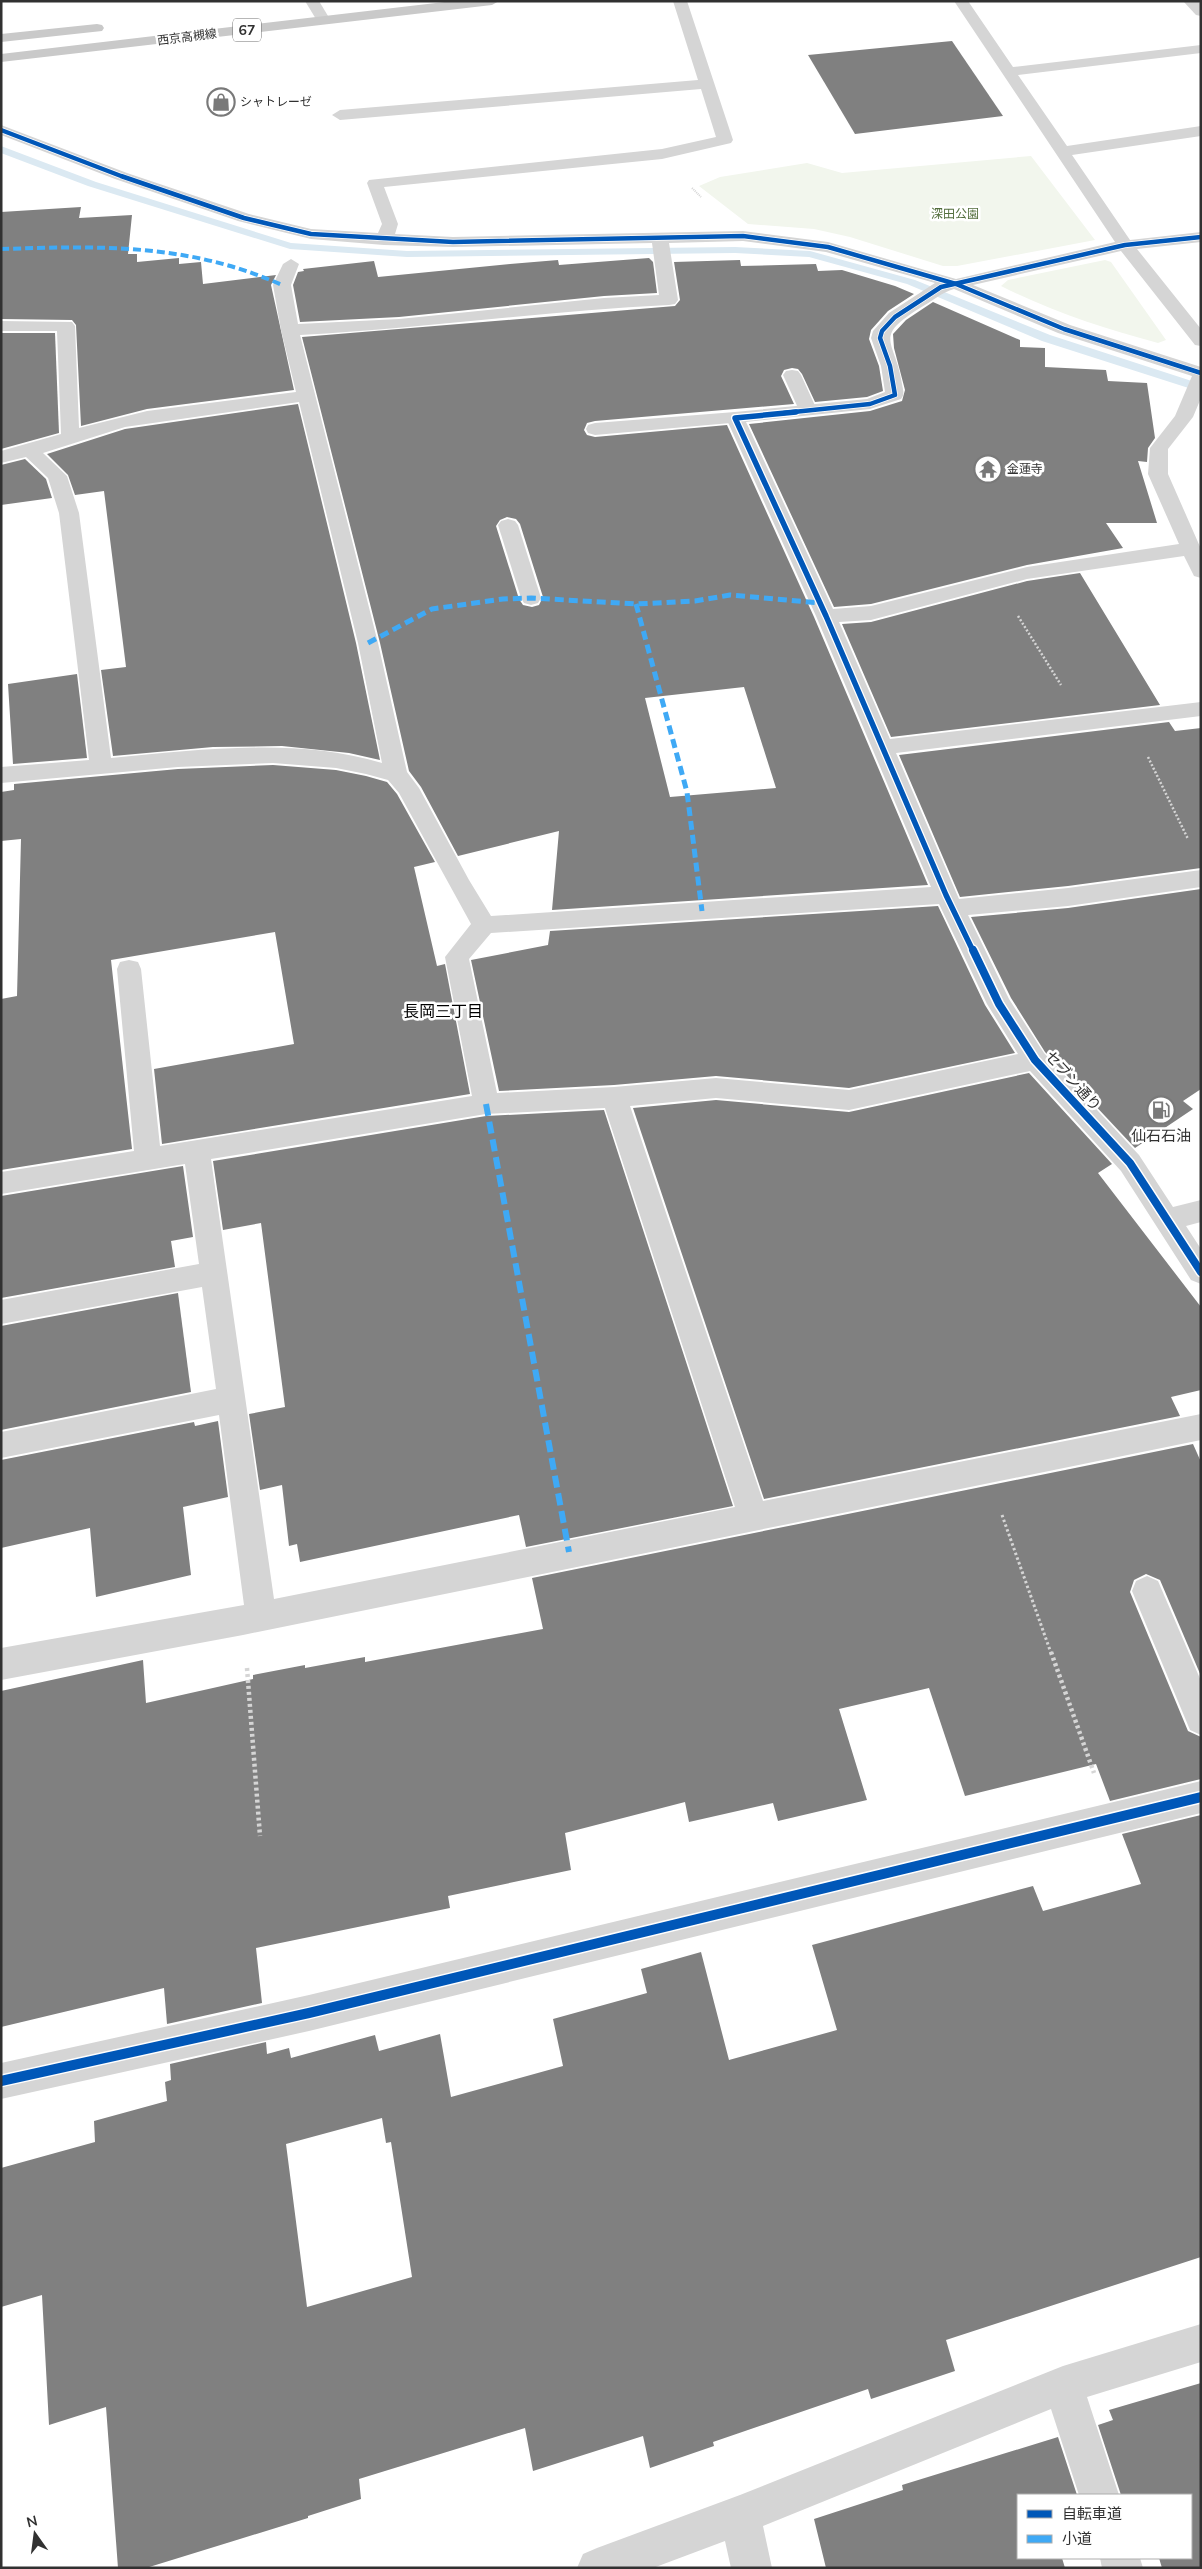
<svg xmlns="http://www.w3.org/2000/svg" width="1202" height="2569" viewBox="0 0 1202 2569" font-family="Mulish,'Noto Sans JP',sans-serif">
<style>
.green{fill:#f2f6ed}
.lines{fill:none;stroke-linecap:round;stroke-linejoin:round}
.stream{fill:#dbe9f2;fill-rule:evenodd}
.building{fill:#808080;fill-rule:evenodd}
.path-far3{stroke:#d5d5d5;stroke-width:2;stroke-dasharray:1 1;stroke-linecap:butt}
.path-far2{stroke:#d5d5d5;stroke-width:2.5;stroke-dasharray:2 2;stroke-linecap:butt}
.path-far1{stroke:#d5d5d5;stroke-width:3;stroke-dasharray:2.5 2.5;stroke-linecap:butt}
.path{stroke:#d5d5d5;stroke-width:4.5;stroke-dasharray:3 3;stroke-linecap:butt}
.lane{fill:#d5d5d5;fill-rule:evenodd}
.street{fill:#d5d5d5;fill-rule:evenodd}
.primary{fill:#c9c9c9;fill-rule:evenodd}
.quiet-far2{stroke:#3fa9f5;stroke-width:4;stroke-dasharray:8 4;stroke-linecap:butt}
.quiet-far1{stroke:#3fa9f5;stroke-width:5;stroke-dasharray:9 5;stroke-linecap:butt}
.quiet{stroke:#3fa9f5;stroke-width:6;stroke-dasharray:12 6;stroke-linecap:butt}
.cycleway-far3-casing{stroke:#fff;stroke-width:6}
.cycleway-far2-casing{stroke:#fff;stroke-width:8}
.cycleway-far1-casing{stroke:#fff;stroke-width:11}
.cycleway-casing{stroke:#fff;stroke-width:13}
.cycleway-far3{stroke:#0057b8;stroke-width:4.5}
.cycleway-far2{stroke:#0057b8;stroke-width:5.5}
.cycleway-far1{stroke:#0057b8;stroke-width:8}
.cycleway{stroke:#0057b8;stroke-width:10}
.labels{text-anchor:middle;stroke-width:5;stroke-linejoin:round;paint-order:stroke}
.far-street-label{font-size:12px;fill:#313131;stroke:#fff}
.far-poi-label{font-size:12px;fill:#313131;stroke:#fff;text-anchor:start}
.far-park-label{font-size:12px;fill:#536e3d;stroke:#fff}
.shield{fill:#fff;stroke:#6f6f6f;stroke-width:1}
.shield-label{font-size:14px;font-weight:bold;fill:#313131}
.street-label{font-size:15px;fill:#313131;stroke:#fff}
.poi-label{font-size:15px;fill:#313131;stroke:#fff}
.neighbourhood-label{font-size:16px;fill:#000;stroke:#fff}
</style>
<rect width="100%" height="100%" fill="#fff"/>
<!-- green -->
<g class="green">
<path d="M1031 156 1095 240 957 266H943L850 237 814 229 748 224 699 186 720 177 807 163 842 173Z"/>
<path d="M1105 260 1111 262 1166 340 1158 343C1102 328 1053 312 1001 286L1008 280Z"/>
</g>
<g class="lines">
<!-- stream -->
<path class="stream" d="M1 146 96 182 291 243 407 251 735 247 810 251 915 280 1050 335 1201 384V392L1042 341 907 284 809 257 735 253 407 257 290 249 88 186 1 153Z"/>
</g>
<!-- building -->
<g class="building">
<path d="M952 41 1003 116 855 134 808 55Z"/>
<path d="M81 207 79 218 132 215 128 254H137V262L179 258V264L201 262 203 284 276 275 271 285 294 390 147 409 81 426 76 325 72 320 1 319V212Z"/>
<path d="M649 258 653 262 657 293 604 296 399 317 300 322 293 285 298 272 304 271 303 269 374 261 378 277 510 264 558 260 559 265Z"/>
<path d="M740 260 741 266 816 264 818 271 842 270 895 286 914 294 888 311 871 330 869 339 879 366 883 391 867 397 815 402 802 374 798 369 792 368 784 370 781 376 794 404 595 421 587 423 584 430 587 435 595 437 727 425 814 617 928 885 552 910 559 831 458 856 421 787 409 771 380 643 302 337 675 306 680 300 674 262ZM507 517 516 519 520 524 543 597 539 605 532 607 523 605 519 599 496 526 500 520ZM744 687 776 788 670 797 645 698Z"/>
<path d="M933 302 1020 340V347L1045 348V367L1106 370 1108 381 1147 383 1155 438 1148 448 1147 462 1138 461 1157 523H1106L1123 548 1027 565 871 604 834 607 749 424 870 411 902 401 905 390 894 348 893 334 906 320Z"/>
<path d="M1 333H55L59 433 1 449Z"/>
<path d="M298 404 356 643 380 760 349 753 282 746 213 747 113 756 101 670 126 667 104 491 75 495 68 475 47 454 125 429Z"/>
<path d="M25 459 46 479 52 498 1 505V465Z"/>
<path d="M1080 573 1160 705 891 737 842 624 871 622 1027 581Z"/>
<path d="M77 674 87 758 13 764 8 684Z"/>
<path d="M1169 722 1175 731 1201 728V868L1068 886 960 897 899 755Z"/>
<path d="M273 765 336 770 366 776 387 782 397 794 435 862 414 867 437 966 445 964 470 1094 162 1144 154 1069 294 1044 275 932 111 960 132 1149 1 1170V999L17 996 21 839 1 841V792L14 790V784L178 769Z"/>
<path d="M1201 889V1089L1183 1101 1193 1109 1135 1148 1045 1052 1011 998 971 917 1068 908Z"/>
<path d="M938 906 985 1005 1015 1053 849 1088 716 1076 614 1085 499 1091 471 960 548 945 550 931Z"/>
<path d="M1029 1073 1112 1164 1098 1173 1201 1307V1390L1171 1397 1180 1416 764 1499 633 1108 716 1100 849 1112Z"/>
<path d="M604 1110 733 1506 526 1547 519 1515 300 1562 297 1544 289 1546 282 1485 260 1490 249 1414 285 1407 261 1223 223 1230 213 1161 486 1116Z"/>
<path d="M183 1166 193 1237 171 1241 175 1267 1 1298V1196Z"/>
<path d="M178 1293 191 1392 1 1430V1326Z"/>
<path d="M218 1421 228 1497 183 1507 191 1575 96 1597 90 1528 1 1548V1460L194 1422 195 1426Z"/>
<path d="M1193 1444 1201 1462V1676L1160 1580 1146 1574 1134 1580 1130 1592 1188 1731 1201 1737V1779L1110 1801 1096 1764 965 1796 929 1688 839 1709 867 1800 778 1821 773 1803 689 1822 685 1802 565 1833 571 1870 448 1896 450 1908 256 1948 262 2003 167 2024 164 1988 1 2027V1691L143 1660 146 1703 253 1679V1675L305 1665V1668L365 1657V1662L543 1629 532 1578Z"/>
<path d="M1201 1815V2257L946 2340 955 2371 871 2399 868 2389 713 2442 714 2446 650 2468 643 2436 533 2471 525 2428 359 2479 361 2499 308 2516V2518L146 2568H118L106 2407 49 2425 42 2295 1 2307V2168L95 2142 94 2121 167 2101 165 2082 171 2080 170 2064 266 2042 267 2054 289 2048 291 2058 375 2035 379 2051 440 2034 451 2097 563 2066 553 2019 647 1993 641 1969 701 1952 729 2060 837 2030 812 1945 1033 1886 1043 1911 1141 1884 1122 1834ZM382 2118 386 2143 391 2142 412 2277 307 2307 286 2144Z"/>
<path d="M1201 2383V2568H1162L1159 2558H1191V2495H1121L1098 2425 1113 2420 1109 2410Z"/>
<path d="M1058 2437 1077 2495H1018V2558H1062L1065 2568H826L814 2519 903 2490 902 2485Z"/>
</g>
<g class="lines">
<!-- path-far3 -->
<path class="path-far3" d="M692 188 701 197"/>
<!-- path-far2 -->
<g class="path-far2">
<path d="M1018 616 1061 685"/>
<path d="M1148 757 1188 839"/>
</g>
<!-- path-far1 -->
<path class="path-far1" d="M1002 1515 1051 1653"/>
<!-- path -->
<g class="path">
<path d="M1051 1652 1094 1773"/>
<path d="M247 1668 260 1836"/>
</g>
<!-- lane -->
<g class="lane">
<path d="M792 370 798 371 801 375 817 410 814 414H802L799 410 783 375 786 371Z"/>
<path d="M735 412 742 414 744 418 742 422 595 435 588 433 586 429 588 425 595 423Z"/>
<path d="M1147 1576 1158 1581 1201 1681V1735L1190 1730 1132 1591 1136 1581Z"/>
</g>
<!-- street -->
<g class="street">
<path d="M305 1H319L331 21 329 24H319Z"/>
<path d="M673 1H687L733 140 731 143 662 159 384 187 398 224 395 234 453 237 743 231 828 242 956 279 1115 242 954 1H968L1013 67 1201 45V53L1018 75 1067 146 1201 126V136L1072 155 1130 240 1201 232V242L1137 249 1201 329V346L1195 345 1121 251 973 285 1070 325 1201 367V398L1193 417 1168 449V474L1201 549V578L1194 576 1184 556 1027 579 871 620 839 622 890 739 1201 702V716L896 753 959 899 1068 888 1201 870V887L1068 906 968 915 1009 999 1044 1053 1139 1155 1173 1207 1201 1200V1222L1186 1226 1201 1249V1284L1191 1280 1121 1171 1030 1071 849 1110 716 1098 630 1106 763 1501 1201 1414V1440L243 1635 1 1680V1648L244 1605 219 1415 1 1458V1432L216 1389 202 1287 1 1324V1300L199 1264 185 1164 1 1194V1172L134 1151 117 969 120 962 129 960 138 962 141 969 160 1146 472 1096 445 957 471 924 399 793 388 780 366 774 336 768 273 763 178 767 1 783V767L89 760 59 513 48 478 26 457 1 463V451L61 434 57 331H1V321L72 322 75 326 79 428 147 411 296 392 281 330 273 285 283 264 291 259 299 264 291 285 298 324 399 319 604 298 659 295 652 243 453 247 384 245 311 239 238 221 115 179 1 135V125L127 173 249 214 311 229 378 233 382 224 367 183 369 180 662 149 716 137 701 89 340 120 332 115 340 110 698 80ZM743 241 826 252 935 283 889 313 873 331 871 338 881 366 885 392 867 399 735 412 728 414 726 418 816 616 931 887 491 916 469 880 419 788 407 772 378 643 300 335C423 328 546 311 669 305L675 304 678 300 669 243ZM954 289 1058 333 1192 376 1175 416 1150 448 1148 474 1179 544 1027 567 871 606 833 609 746 422 870 409 901 399C905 394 903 390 902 384 895 339 872 338 920 308 931 302 942 292 954 289ZM299 402 358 643 382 763C295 737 200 750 111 758L79 513 67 476 43 453 125 427ZM939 904 987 1004 1018 1054 849 1090 716 1078 614 1087 497 1093 469 959 491 933ZM605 1108 735 1507 274 1599 211 1159 486 1114Z"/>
<path d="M1183 1H1198L1201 4V16L1196 15Z"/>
<path d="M508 519 515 521 518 525 541 598 538 603 531 605 524 603 521 598 498 525 501 521Z"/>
<path d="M1201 1781V1813L309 2031 1 2099V2063L309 1995Z"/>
<path d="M1201 2324V2362L1087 2397 1119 2495H1079L1051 2409 763 2526 772 2568H731L725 2541 653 2568H577L583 2554 597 2548 740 2495 1063 2366Z"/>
<path d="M1100 2558H1140L1143 2568H1102Z"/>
</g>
<!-- primary -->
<g class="primary">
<path d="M453 1H499L492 5 1 62V54Z"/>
<path d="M97 24 102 25 104 28 102 31 1 42V34Z"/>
</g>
<!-- quiet-far2 -->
<path class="quiet-far2" d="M1 249C102 246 187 243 282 285"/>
<!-- quiet-far1 -->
<g class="quiet-far1">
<path d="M636 604 687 792 702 911"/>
<path d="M368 643 432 609 503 599 531 598 636 604 695 601 730 595 820 603"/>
</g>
<!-- quiet -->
<path class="quiet" d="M486 1104 569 1552"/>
<!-- cycleway-far3 casing -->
<g class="cycleway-far3-casing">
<g id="cycleway-far3">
<path d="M1 130 121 176 244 218 311 234 453 242 743 236 828 247 956 284 1064 329 1201 373"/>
<path d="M784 413 870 404 895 395 890 366 880 338 882 331 895 317 941 287 1125 245 1201 237"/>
</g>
</g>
<!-- cycleway-far2 casing -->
<g class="cycleway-far2-casing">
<path id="cycleway-far2" d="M796 412 735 418 826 616 946 895 973 951"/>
</g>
<!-- cycleway-far1 casing -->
<g class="cycleway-far1-casing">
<path id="cycleway-far1" d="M973 950 999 1004 1035 1060 1130 1163 1201 1272"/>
</g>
<!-- cycleway casing -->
<g class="cycleway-casing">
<path id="cycleway" d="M1 2081 309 2013 1201 1797"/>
</g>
<!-- cycleway-far3 -->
<use href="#cycleway-far3" class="cycleway-far3"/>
<!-- cycleway-far2 -->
<use href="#cycleway-far2" class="cycleway-far2"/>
<!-- cycleway-far1 -->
<use href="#cycleway-far1" class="cycleway-far1"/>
<!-- cycleway -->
<use href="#cycleway" class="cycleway"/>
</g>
<!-- icons -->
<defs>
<g id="shop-ring" transform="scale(1.4375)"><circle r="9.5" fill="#fff" stroke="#797979" stroke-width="1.5"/><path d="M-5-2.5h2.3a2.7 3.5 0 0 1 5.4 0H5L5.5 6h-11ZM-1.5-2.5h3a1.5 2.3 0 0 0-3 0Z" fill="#797979"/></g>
<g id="temple-ring" transform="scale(1.4375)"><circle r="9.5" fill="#fff" stroke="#797979" stroke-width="1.5"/><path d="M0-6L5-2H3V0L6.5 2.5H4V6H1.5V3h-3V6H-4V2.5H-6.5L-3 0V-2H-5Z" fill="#797979"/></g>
<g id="fuel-ring" transform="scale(1.4375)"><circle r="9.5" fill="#fff" stroke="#797979" stroke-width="1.5"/><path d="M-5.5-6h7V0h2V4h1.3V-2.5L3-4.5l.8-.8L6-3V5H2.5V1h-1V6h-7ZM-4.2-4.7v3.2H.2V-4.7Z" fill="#797979"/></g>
</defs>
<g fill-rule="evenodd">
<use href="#shop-ring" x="221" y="102"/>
<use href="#temple-ring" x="988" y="469"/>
<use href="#fuel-ring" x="1161" y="1110"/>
</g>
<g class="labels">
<!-- far-street labels -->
<g class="far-street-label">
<text transform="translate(187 37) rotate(-7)" y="4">西京高槻線</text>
</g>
<!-- far-poi labels -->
<g class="far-poi-label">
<text x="240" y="106">シャトレーゼ</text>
<text x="1007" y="473">金蓮寺</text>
</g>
<!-- far-park labels -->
<g class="far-park-label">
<text x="955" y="218">深田公園</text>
</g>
<!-- shield labels -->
<rect class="shield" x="233" y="18.5" width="28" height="23" rx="4"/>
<g class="shield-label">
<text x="247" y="35">67</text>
</g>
<!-- street labels -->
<g class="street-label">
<text transform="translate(1073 1081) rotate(48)" y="5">セブン通り</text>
</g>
<!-- poi labels -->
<g class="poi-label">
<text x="1161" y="1141">仙石石油</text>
</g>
<!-- neighbourhood labels -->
<g class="neighbourhood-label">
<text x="443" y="1017">長岡三丁目</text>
</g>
</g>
<!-- border -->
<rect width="1202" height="2569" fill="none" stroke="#313131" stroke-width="5"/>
<!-- legend -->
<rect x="1017" y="2494" width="175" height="65" fill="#ffffff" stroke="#adadad"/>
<rect x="1027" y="2510" width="25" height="8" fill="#0057b8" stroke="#adadad"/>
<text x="1062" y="2519" font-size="15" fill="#313131">自転車道</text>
<rect x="1027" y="2535" width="25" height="8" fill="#3fa9f5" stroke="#adadad"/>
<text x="1062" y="2544" font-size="15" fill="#313131">小道</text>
<!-- north arrow -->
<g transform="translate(35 2534) rotate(346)" stroke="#ffffff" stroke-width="4" paint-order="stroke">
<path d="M0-4L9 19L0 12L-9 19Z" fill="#313131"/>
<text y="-8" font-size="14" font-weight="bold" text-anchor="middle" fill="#313131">N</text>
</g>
</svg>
